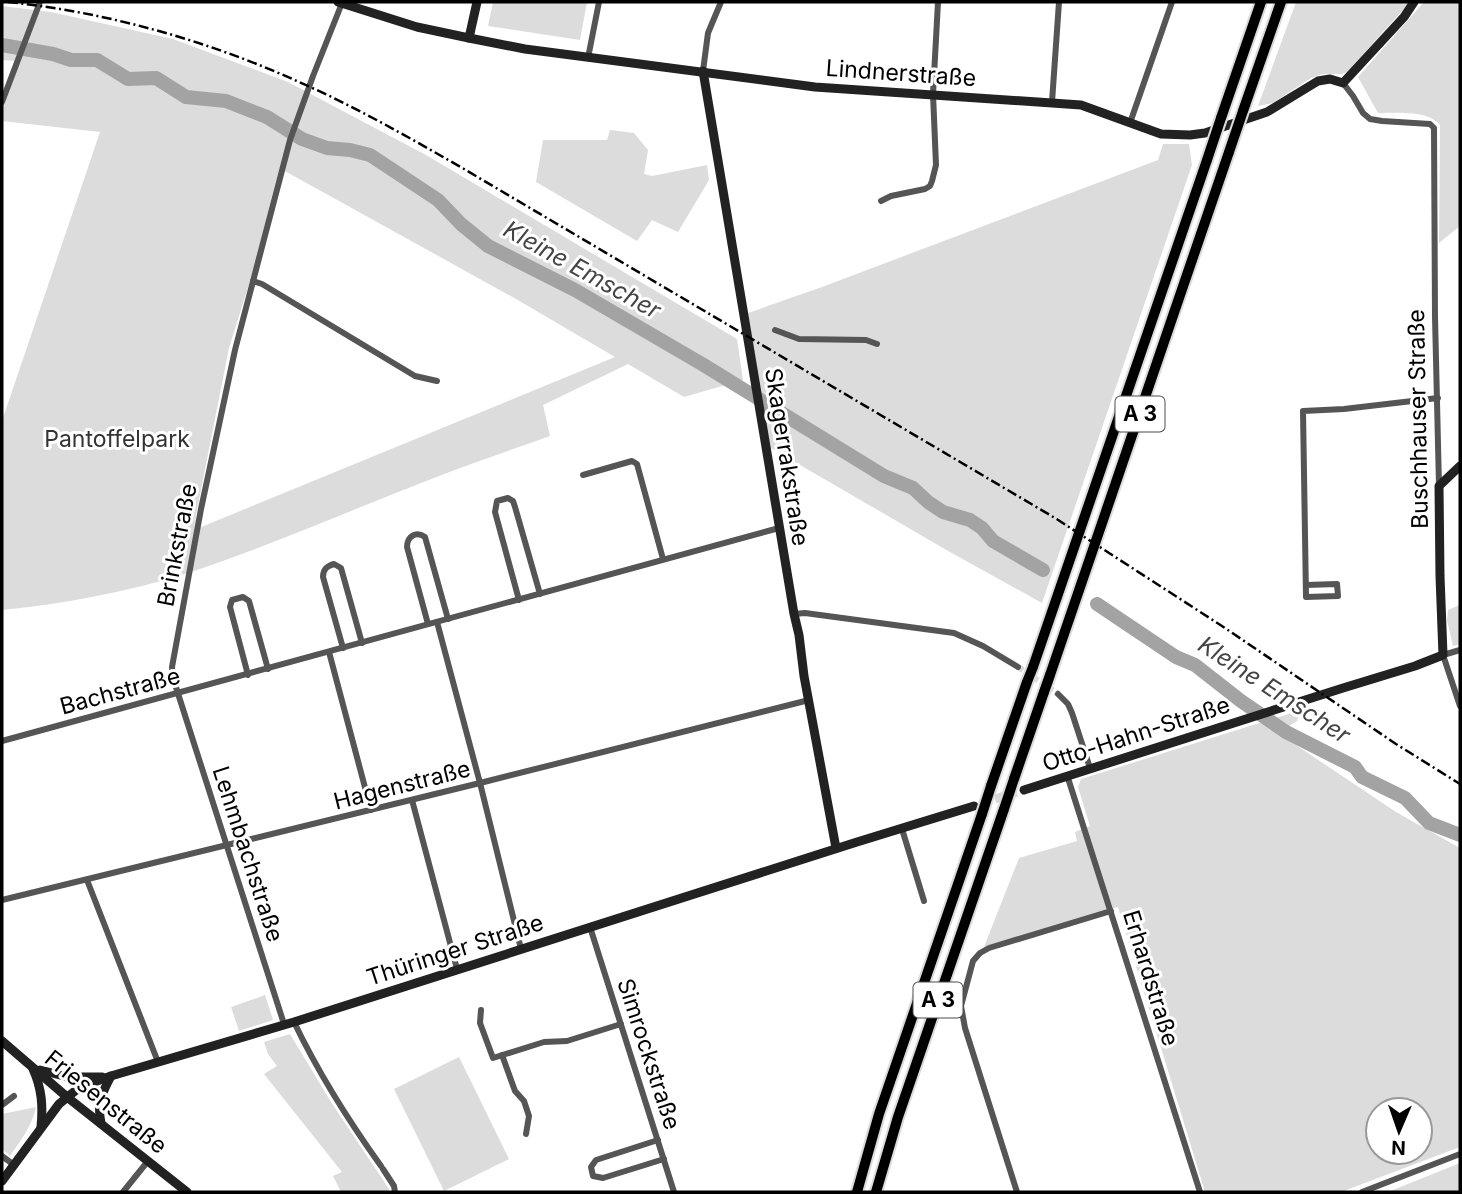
<svg xmlns="http://www.w3.org/2000/svg" width="1462" height="1194" viewBox="0 0 1462 1194" font-family="Inter,sans-serif">
<style>
.green{fill:#dcdcdc;fill-rule:evenodd}
.lines{fill:none;stroke-linecap:round;stroke-linejoin:round}
.river{stroke:#a3a3a3;stroke-width:14}
.street-tunnel{stroke:#d9d9d9;stroke-width:6;stroke-dasharray:6 3;stroke-linecap:butt}
.secondary-tunnel{stroke:#d9d9d9;stroke-width:9;stroke-dasharray:9 4.5;stroke-linecap:butt}
.highway-casing{stroke:#dbdbdb;stroke-width:14}
.street{stroke:#555;stroke-width:6}
.secondary{stroke:#222;stroke-width:9}
.highway{stroke:#000;stroke-width:10}
.rail{stroke:#000;stroke-width:2.5;stroke-dasharray:10 3.5 2 3.5;stroke-linecap:butt}
.highway-bridge-casing{stroke:#dbdbdb;stroke-width:14;stroke-linecap:butt}
.highway-bridge{stroke:#000;stroke-width:10}
.labels{text-anchor:middle;stroke-width:6;stroke-linejoin:round;paint-order:stroke}
.shield{fill:#fff;stroke:#4c4c4c;stroke-width:2}
.shield-label{font-size:21px;font-weight:bold;fill:#000}
.street-label{font-size:23px;fill:#000;stroke:#fff}
.park-label{font-size:23px;fill:#333;stroke:#fff}
.water-label{font-size:24px;font-style:italic;fill:#444;stroke:#fff}
</style>
<rect width="100%" height="100%" fill="#fff"/>
<!-- green -->
<g class="green">
<path d="M493 2H587L580 40 488 26Z"/>
<path d="M1296 2H1410L1347 72 1342 74H1323L1311 78 1273 103 1258 106Z"/>
<path d="M1424 2H1460V226L1439 243 1440 125C1429 110 1395 113 1378 113L1358 77Z"/>
<path d="M2 6 51 12 173 39 288 82 426 155 737 339 743 380 684 397 628 364 543 405 550 436C511 450 472 463 434 478 351 510 270 546 185 574 126 592 63 604 2 610V421L100 132 2 121V104L18 61 2 60V43L6 38 2 37ZM283 158V170L516 299 615 357 194 530 196 515 229 348 254 268 275 184Z"/>
<path d="M610 130 634 133 648 150 644 174 652 176 707 165 709 180 678 232 652 220 637 241 536 182 543 140H607Z"/>
<path d="M1163 144H1189L1192 165 1042 603 950 552 769 447 748 313 822 287 1158 160Z"/>
<path d="M1460 605V644L1453 646 1447 620 1448 610Z"/>
<path d="M1301 710 1297 721 1278 733 1396 812 1460 848V1147L1341 1192H1205L1118 907 984 947 1019 858 1077 841 1075 832 1090 826 1078 787 1081 779ZM1378 1110H1420V1152H1378Z"/>
<path d="M265 995 273 1020 239 1031 231 1007Z"/>
<path d="M290 1034 331 1102 389 1189 388 1192H341L333 1176 342 1172 264 1074 277 1066 268 1054 264 1042Z"/>
<path d="M459 1057 509 1159 444 1191 394 1089Z"/>
<path d="M36 1107C32 1126 21 1140 10 1156L2 1149V1114Z"/>
<path d="M1460 1163V1192H1388Z"/>
</g>
<g class="lines">
<!-- river -->
<g class="river">
<path d="M2 45 53 54 71 60H97L128 79 156 78 186 97 226 101 267 117 302 139 327 148 350 150 370 155 438 200 461 224 488 246 575 290 702 364 884 476 913 488 928 502 943 512 970 520 982 528 993 541 1043 570"/>
<path d="M1097 604 1176 657 1195 665 1241 701 1286 732 1355 767 1362 777 1405 798 1429 823 1460 835"/>
</g>
<!-- street-tunnel -->
<path class="street-tunnel" d="M1018 667 1058 694"/>
<!-- secondary-tunnel -->
<path class="secondary-tunnel" d="M982 803 1024 790"/>
<!-- highway casing -->
<g class="highway-casing">
<g id="highway">
<path d="M1243 111 1281 2"/>
<path d="M1221 118 1261 2"/>
<path d="M1033 667 1207 160"/>
<path d="M1050 675 1229 152"/>
<path d="M1014 779 1044 692"/>
<path d="M991 786 1027 682"/>
<path d="M857 1192 879 1114 982 814"/>
<path d="M876 1192 898 1117 1004 809"/>
</g>
</g>
<!-- street -->
<g class="street">
<path d="M588 58 599 2"/>
<path d="M703 71 708 33 721 2"/>
<path d="M1343 83 1353 96 1363 113 1370 119 1382 121 1430 124 1434 128 1435 317 1439 486"/>
<path d="M2 102 40 2"/>
<path d="M1052 102 1059 2"/>
<path d="M1130 123 1172 2"/>
<path d="M881 201 891 196 925 189 930 186 932 181 936 165 933 94 938 2"/>
<path d="M253 281 262 284 415 376 437 381"/>
<path d="M775 330 799 339 866 340 877 344"/>
<path d="M583 475 632 461 637 464 663 559"/>
<path d="M1306 585 1337 584 1338 596 1306 597 1303 411 1344 409 1438 398"/>
<path d="M519 600 495 512 497 501 508 498 513 501 515 507 540 594"/>
<path d="M794 614 805 613 954 633 983 646 1018 667"/>
<path d="M437 622 480 783 521 949"/>
<path d="M428 624 407 547C407 536 416 531 425 537L448 619"/>
<path d="M343 648 323 577C323 569 327 566 334 564L341 568 362 643"/>
<path d="M1460 650 1443 655 1460 706"/>
<path d="M329 652 371 810"/>
<path d="M248 675 230 607 232 600 243 597 249 601 268 669"/>
<path d="M1058 694 1068 704 1072 713 1090 768"/>
<path d="M2 741 779 528"/>
<path d="M1067 775 1200 1192"/>
<path d="M412 800 457 969"/>
<path d="M902 829 924 901"/>
<path d="M87 880 158 1062"/>
<path d="M2 900 480 783 809 700"/>
<path d="M590 927 674 1192"/>
<path d="M481 1010 480 1023 493 1058 544 1042 567 1041 621 1024"/>
<path d="M294 1022C318 1072 348 1120 381 1166"/>
<path d="M284 1024 173 678 172 667 201 509 235 350 290 140 313 76 342 3"/>
<path d="M502 1055 515 1091 524 1101 529 1116 526 1134"/>
<path d="M2 1105 14 1096"/>
<path d="M658 1140 596 1160 591 1167 593 1176 603 1178 664 1159"/>
<path d="M2 1156 14 1165"/>
<path d="M383 1169 394 1186 395 1192"/>
<path d="M123 1192 148 1161"/>
<path d="M1017 1192 965 1028 961 1006 973 961 980 953 989 948 1111 911"/>
<path d="M1362 1192 1460 1154"/>
</g>
<!-- secondary -->
<g class="secondary">
<path d="M338 2 417 27 469 38 525 49 815 87 1081 105 1161 134 1190 135 1205 133 1267 112 1318 81 1330 79 1343 83 1404 17 1414 2"/>
<path d="M469 38 477 2"/>
<path d="M703 71 794 614 799 635 804 676 836 848"/>
<path d="M1024 790 1343 688 1415 666 1443 655 1440 576 1439 486 1460 466"/>
<path d="M2 1041 67 1097 187 1192"/>
<path d="M33 1069C42 1089 43 1106 41 1127"/>
<path d="M40 1070 68 1077H102"/>
<path d="M101 1123C97 1103 101 1095 111 1076"/>
<path d="M2 1181 59 1104 75 1091 83 1086 111 1076 294 1022 857 842 974 806"/>
</g>
<!-- highway -->
<use href="#highway" class="highway"/>
<!-- rail -->
<path class="rail" d="M8 2C106 12 209 41 299 82 356 107 410 138 464 169L1055 518 1225 628 1396 744 1460 784"/>
<!-- highway-bridge casing -->
<g class="highway-bridge-casing">
<g id="highway-bridge">
<path d="M1229 152 1243 111"/>
<path d="M1207 160 1221 118"/>
<path d="M1027 682 1033 667"/>
<path d="M1044 692 1050 675"/>
<path d="M1004 809 1014 779"/>
<path d="M982 814 991 786"/>
</g>
</g>
<!-- highway-bridge -->
<use href="#highway-bridge" class="highway-bridge"/>
</g>
<g class="labels">
<!-- shield labels -->
<g class="shield">
<rect x="1115.5" y="396.5" width="49" height="35" rx="5"/>
<rect x="913.5" y="982.5" width="49" height="35" rx="5"/>
</g>
<g class="shield-label">
<text x="1140" y="421">A 3</text>
<text x="938" y="1007">A 3</text>
</g>
<!-- street labels -->
<g class="street-label">
<text transform="translate(901 73) rotate(4)" y="8">Lindnerstraße</text>
<text transform="translate(1418 419) rotate(-91)" y="8">Buschhauser Straße</text>
<text transform="translate(787 457) rotate(81)" y="8">Skagerrakstraße</text>
<text transform="translate(177 545) rotate(-79)" y="8">Brinkstraße</text>
<text transform="translate(120 691) rotate(-15)" y="8">Bachstraße</text>
<text transform="translate(1136 734) rotate(-18)" y="8">Otto-Hahn-Straße</text>
<text transform="translate(402 785) rotate(-14)" y="8">Hagenstraße</text>
<text transform="translate(248 854) rotate(72)" y="8">Lehmbachstraße</text>
<text transform="translate(455 950) rotate(-18)" y="8">Thüringer Straße</text>
<text transform="translate(1151 978) rotate(73)" y="8">Erhardstraße</text>
<text transform="translate(649 1054) rotate(72)" y="8">Simrockstraße</text>
<text transform="translate(106 1102) rotate(39)" y="8">Friesenstraße</text>
</g>
<!-- park labels -->
<g class="park-label">
<text x="117" y="447">Pantoffelpark</text>
</g>
<!-- water labels -->
<g class="water-label">
<text transform="translate(582 270) rotate(29)" y="8">Kleine Emscher</text>
<text transform="translate(1274 690) rotate(33)" y="8">Kleine Emscher</text>
</g>
</g>
<!-- border -->
<rect width="1462" height="1194" fill="none" stroke="#000000" stroke-width="7"/>
<!-- north arrow -->
<g transform="translate(1399 1131) rotate(182)"><circle r="33" fill="#ffffff" stroke="#999999" stroke-width="2"/>
<path d="M0-5L12 26L0 18L-12 26Z" fill="#000000"/>
<text y="-10" font-size="19" font-weight="bold" text-anchor="middle" fill="#000000">N</text>
</g>
</svg>
